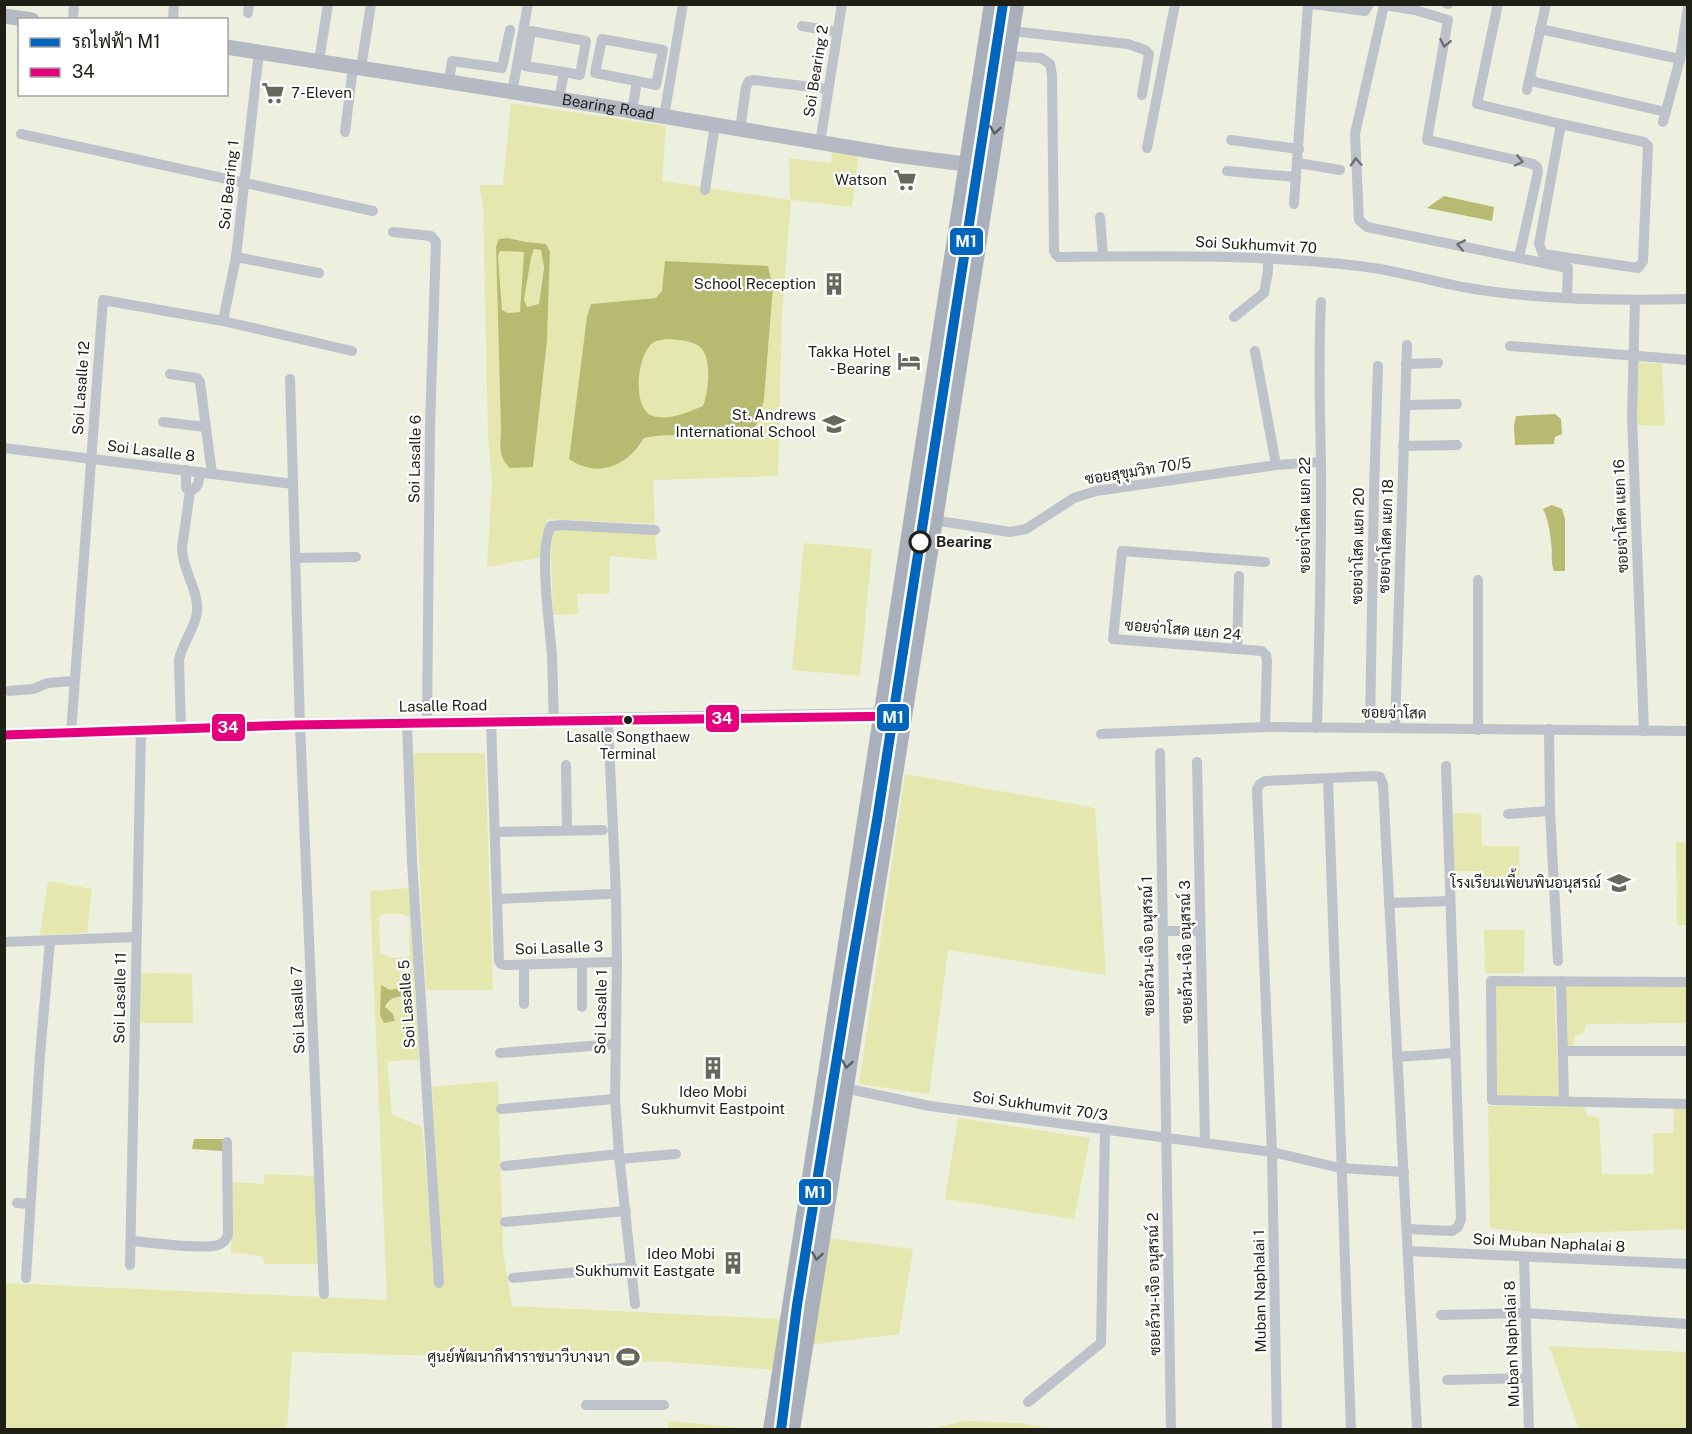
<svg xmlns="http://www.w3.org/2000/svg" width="1692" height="1434" viewBox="0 0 1692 1434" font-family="'Public Sans',Sarabun,sans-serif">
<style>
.green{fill:#e4e8ae;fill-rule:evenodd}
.water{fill:#b7bb71;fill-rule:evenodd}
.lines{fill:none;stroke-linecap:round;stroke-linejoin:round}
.minor{stroke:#bec2cb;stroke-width:10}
.tertiary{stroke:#bec2cb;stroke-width:14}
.secondary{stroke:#b5b9c3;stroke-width:15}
.trunk{stroke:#aaafbc;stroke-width:18}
.bus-1-casing{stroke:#fff;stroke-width:14}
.bus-1{stroke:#e5007d;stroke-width:9}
.metro-1-casing{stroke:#fff;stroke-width:15}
.metro-1{stroke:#0065bd;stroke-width:10}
.oneway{stroke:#6e7070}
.oneway2{stroke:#5d6060}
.stop-dot{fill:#fff;stroke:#1e1f15;stroke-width:3}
.bus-dot{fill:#1e1f15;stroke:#fff;stroke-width:2}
.labels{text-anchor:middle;stroke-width:4.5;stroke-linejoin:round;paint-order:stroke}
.bus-label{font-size:14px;fill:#1e1f15;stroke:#fff}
.street-label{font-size:15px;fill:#1e1f15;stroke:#fff}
.poi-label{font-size:15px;fill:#1e1f15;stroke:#fff;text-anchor:end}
.stop-label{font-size:15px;font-weight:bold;fill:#1e1f15;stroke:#fff;text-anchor:start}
.line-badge{stroke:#fff;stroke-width:2}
.badge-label{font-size:16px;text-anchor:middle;font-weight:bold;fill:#fff}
</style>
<rect width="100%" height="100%" fill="#edefdf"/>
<!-- green -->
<g class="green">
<path d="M511 103 666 126 662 181 790 200 789 158 831 163 832 150 858 156 852 207 791 200 782 314 778 476 653 480 655 524 547 519 543 557 487 567 492 482 488 433 483 205 479 185H503ZM508 238 526 242 546 244 550 252 547 341 533 467 499 450 501 431 496 247ZM768 266 773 287 764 399 759 419 754 429C721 442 679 430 644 438L639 447 606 469 569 459 587 316 591 304 656 298 662 291Z"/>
<path d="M534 249H541L544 254 539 304 527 307 524 301 531 258Z"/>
<path d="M500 251 524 252 521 312 507 313 502 310 498 256Z"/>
<path d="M668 339C678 340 692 340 700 347 713 359 708 391 703 406 688 412 670 421 653 416 631 410 637 352 654 342 658 340 664 340 668 339Z"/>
<path d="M1636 362 1662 364 1665 426 1637 425Z"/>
<path d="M558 528 655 534 657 560 610 556 609 594H577L579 614 553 615 551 555 553 531Z"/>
<path d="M804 543 872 549 860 676 792 670Z"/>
<path d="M413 753H485L493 990H426Z"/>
<path d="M905 774 1095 808 1106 975 948 950 929 1094 859 1084Z"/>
<path d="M1453 813 1481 814 1482 846H1519L1520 888 1483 885 1482 871H1454Z"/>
<path d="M1676 842H1687V925H1677Z"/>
<path d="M48 881 92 889 87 933 40 935Z"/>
<path d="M409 888 419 1060 387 1061 392 1115 422 1127 429 1205 439 1206 432 1087 498 1081 503 1251 512 1306 780 1319 774 1370 671 1362 292 1352 287 1429 5 1430V1283L387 1300 370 891ZM384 914H404L409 917 410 956C401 959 389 959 380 953L379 916ZM381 985 390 990 399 989 404 996C394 997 390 998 385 1008L393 1014 395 1021 384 1023 383 1020Z"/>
<path d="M1484 930H1525L1524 973H1485Z"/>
<path d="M141 973 192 974 193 1023H140Z"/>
<path d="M1564 984 1687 985V1023L1586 1024 1583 1034 1575 1035 1573 1046 1566 1047Z"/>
<path d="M1495 985H1554L1559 1098 1495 1097Z"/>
<path d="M1488 1106 1584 1107 1587 1116 1599 1117 1602 1174H1654L1653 1133H1673L1674 1109H1687V1229L1545 1234 1490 1228Z"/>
<path d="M958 1118 1090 1138 1074 1219 945 1199Z"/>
<path d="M264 1174 315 1176 319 1264H265L262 1256 231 1252 232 1182 264 1184Z"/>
<path d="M826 1238 913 1249 899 1334 807 1345Z"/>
<path d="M1549 1346 1687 1352V1429H1579Z"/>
<path d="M668 1421 756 1429H668Z"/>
<path d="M965 1421 1019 1423 1056 1429H929Z"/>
</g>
<!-- water -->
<g class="water">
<path d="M1444 196 1494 207 1492 221 1427 208Z"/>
<path d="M508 238 526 242 546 244 550 252 547 341 533 467 510 468C498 457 500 446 501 431L496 247 499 239ZM534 249 541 250 544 267 539 304 527 307 524 300 531 258ZM500 251 524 252 520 312 508 313 502 310 498 256Z"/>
<path d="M665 261 768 266 773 287 764 399 759 419 754 429C720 442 680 430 644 438 627 466 598 479 569 459L587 316 591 304 656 298 662 291ZM668 339C678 340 692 340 700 347 713 359 708 392 703 406 688 412 670 421 653 416 631 409 637 352 654 342 658 340 664 340 668 339Z"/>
<path d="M1555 414 1561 419 1562 434 1555 437 1554 444 1515 445 1514 426 1516 416Z"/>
<path d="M1552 505 1562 509 1565 519V571H1554C1550 561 1553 552 1551 542 1550 531 1548 519 1543 509Z"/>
<path d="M381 985 390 990 410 986 411 992C399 1000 392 993 385 1007L393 1014 395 1021 384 1023 380 1015Z"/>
<path d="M194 1139H223V1151L192 1149Z"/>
</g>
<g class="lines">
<!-- minor -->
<g class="minor">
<path d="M1312 4 1365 11 1369 4"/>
<path d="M1447 4H1448"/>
<path d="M1498 4 1477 104 1561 124 1539 244 1543 254 1638 268 1643 261 1648 146 1644 142 1561 124"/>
<path d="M248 13 249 4"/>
<path d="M73 20 74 4"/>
<path d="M173 20 174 4"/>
<path d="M802 26 837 32"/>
<path d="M1540 29 1680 59"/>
<path d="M1011 31 1128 44 1145 50 1149 54 1142 95"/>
<path d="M1008 56 1041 58 1050 64 1052 75 1054 251 1056 255 1059 257C1159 256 1259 254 1359 266 1398 270 1436 283 1474 289 1544 300 1617 301 1688 299"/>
<path d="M319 61 328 4"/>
<path d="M361 68 371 4"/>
<path d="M1531 78 1535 82 1666 112"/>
<path d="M449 82 452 61 502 68 510 30"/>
<path d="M1527 90 1546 4"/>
<path d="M512 93 528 4"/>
<path d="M559 99 564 72 525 66 531 31 586 41 580 75 564 72"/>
<path d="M632 111 637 81 656 85 663 50 602 39 595 73 637 81"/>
<path d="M664 117 683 4"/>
<path d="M1663 122 1680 59 1688 7"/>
<path d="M740 130 746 87 749 81 754 80 828 89"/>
<path d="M345 132 353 67"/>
<path d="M21 134 373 211"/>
<path d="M1231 140 1299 149"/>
<path d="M820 143 842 4"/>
<path d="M1147 148 1175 4"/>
<path d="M1298 163 1340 170"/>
<path d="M1227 171 1296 177"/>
<path d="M705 190 715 125"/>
<path d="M1294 204 1308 4"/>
<path d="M1100 217 1103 256"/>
<path d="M393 232 431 236 436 242 430 427 427 723"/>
<path d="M236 257 319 273"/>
<path d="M1519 257 1538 172 1537 167 1533 164 1427 140 1448 20 1415 10 1384 5 1355 134 1359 220 1367 227 1568 268 1567 298"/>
<path d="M1635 301 1632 416 1644 731"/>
<path d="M1234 317 1264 293 1268 271V258"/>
<path d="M223 321 236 257 259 52"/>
<path d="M1510 346 1688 360"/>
<path d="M1255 351 1276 465"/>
<path d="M1406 364 1438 363"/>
<path d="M170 374 197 378 200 382 212 474"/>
<path d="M290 379 300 725 324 1294"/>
<path d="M1405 405 1457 404"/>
<path d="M163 422 206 427"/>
<path d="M1403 446 1457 445"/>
<path d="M4 448 293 484"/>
<path d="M186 470V488L190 491"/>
<path d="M933 520 1010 532 1026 529 1074 498 1096 491 1276 465 1321 462"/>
<path d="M295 558 356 557"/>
<path d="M1265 562 1122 551 1113 639 1262 651 1266 655 1267 661 1265 727"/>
<path d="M1478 580V730"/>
<path d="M1237 649 1239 576"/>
<path d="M9 691 33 689 48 683 74 681"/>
<path d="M554 721C553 700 553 678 552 656 550 626 538 549 551 526L562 525 655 530"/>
<path d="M608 721 616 894 617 962 615 1099 619 1154 635 1304"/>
<path d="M491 722 499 961 501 964 505 965 611 962"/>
<path d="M407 723 412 861 439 1283"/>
<path d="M1370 727 1374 491 1378 366"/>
<path d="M1395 727 1407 345"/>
<path d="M1317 728C1319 639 1322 551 1321 462 1320 409 1318 356 1321 302"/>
<path d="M1549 729 1550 811 1558 961"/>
<path d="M181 730 179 660C182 643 195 629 197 612 199 590 182 570 182 548L190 491C199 488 199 481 200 472"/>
<path d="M71 733 103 300 223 321 352 351"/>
<path d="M1101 734 1265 727 1688 731"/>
<path d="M1160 753 1171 1430"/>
<path d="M1197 762 1205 1142"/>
<path d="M566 765 567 830"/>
<path d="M1328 779 1351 1430"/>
<path d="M1508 814 1550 811"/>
<path d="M495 832 603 830"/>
<path d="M497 899 609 894"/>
<path d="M1389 903 1450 901"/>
<path d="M1163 931H1200"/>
<path d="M4 942 136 937"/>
<path d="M582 963V1007"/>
<path d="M524 965V1004"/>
<path d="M1561 981 1564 1101"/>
<path d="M1688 982 1491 981 1492 1100 1688 1104"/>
<path d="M1563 1051H1688"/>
<path d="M500 1053 616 1044"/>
<path d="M1397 1057 1454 1053"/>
<path d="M823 1086 844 1088 930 1106 1272 1152 1340 1168 1404 1172"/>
<path d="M501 1109 615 1099"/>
<path d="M619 1159 676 1154"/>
<path d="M505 1166 619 1154"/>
<path d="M17 1203 30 1204"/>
<path d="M505 1222 626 1211"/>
<path d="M1407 1229 1452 1231 1458 1227 1461 1219 1446 766"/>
<path d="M131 1241C149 1242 204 1250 218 1245 224 1243 226 1240 228 1235L227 1142"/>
<path d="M1408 1251 1688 1264"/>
<path d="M1524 1257 1529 1430"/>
<path d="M130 1265 141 731"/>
<path d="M26 1278 40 1055 50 941"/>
<path d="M513 1278 632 1267"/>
<path d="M1441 1315 1526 1313 1688 1324"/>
<path d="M1447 1380 1528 1378"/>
<path d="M1028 1402 1101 1343 1105 1130"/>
<path d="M586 1405H664"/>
<path d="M1277 1430 1272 1152 1257 789 1260 784 1265 781 1374 776 1380 777 1383 784 1417 1430"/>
</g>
<!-- tertiary -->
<path class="tertiary" d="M4 735 293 725 883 715"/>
<!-- secondary -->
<g class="secondary">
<path d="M4 16 32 20"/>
<path id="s1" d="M226 47 590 104 895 155 989 167"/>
</g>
<!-- trunk -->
<g class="trunk">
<path d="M772 1430C844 954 918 479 993 4"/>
<path d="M791 1430 1015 4"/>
</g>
<!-- bus-1 casing -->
<g class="bus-1-casing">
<path id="bus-1" d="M4 735 293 725 902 716"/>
</g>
<!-- bus-1 -->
<use href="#bus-1" class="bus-1"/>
<!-- metro-1 casing -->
<g class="metro-1-casing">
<path id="metro-1" d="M781 1430 797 1305 850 977 877 820 1003 4"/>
</g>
<!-- metro-1 -->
<use href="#metro-1" class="metro-1"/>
</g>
<!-- one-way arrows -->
<defs><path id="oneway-chevron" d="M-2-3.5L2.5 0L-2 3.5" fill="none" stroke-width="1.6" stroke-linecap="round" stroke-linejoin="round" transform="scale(1.5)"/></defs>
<g class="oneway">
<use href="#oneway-chevron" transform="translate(1445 43) rotate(101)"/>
<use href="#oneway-chevron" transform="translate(1519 161) rotate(12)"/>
<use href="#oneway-chevron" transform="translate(1356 162) rotate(-93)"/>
<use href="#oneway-chevron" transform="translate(1461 245) rotate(-169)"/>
</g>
<g class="oneway2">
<use href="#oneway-chevron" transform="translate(995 130) rotate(99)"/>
<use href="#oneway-chevron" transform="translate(847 1064) rotate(99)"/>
<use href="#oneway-chevron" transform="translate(817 1256) rotate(99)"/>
</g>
<!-- icons -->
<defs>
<g id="supermarket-bare" transform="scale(1.8)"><path d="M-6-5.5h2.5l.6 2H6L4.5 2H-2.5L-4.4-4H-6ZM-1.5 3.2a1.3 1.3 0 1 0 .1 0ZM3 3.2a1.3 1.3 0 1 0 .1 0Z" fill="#66685c" stroke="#fff" stroke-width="2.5" paint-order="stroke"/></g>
<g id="building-bare" transform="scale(1.8)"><path d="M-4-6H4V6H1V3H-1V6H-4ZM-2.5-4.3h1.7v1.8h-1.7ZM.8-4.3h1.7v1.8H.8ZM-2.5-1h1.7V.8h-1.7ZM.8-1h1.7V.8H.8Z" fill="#66685c" stroke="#fff" stroke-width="2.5" paint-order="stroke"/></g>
<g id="hotel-bare" transform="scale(1.8)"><path d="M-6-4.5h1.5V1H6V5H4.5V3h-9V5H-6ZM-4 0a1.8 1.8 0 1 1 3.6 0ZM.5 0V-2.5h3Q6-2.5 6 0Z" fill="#66685c" stroke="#fff" stroke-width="2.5" paint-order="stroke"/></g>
<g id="school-bare" transform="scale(1.8)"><path d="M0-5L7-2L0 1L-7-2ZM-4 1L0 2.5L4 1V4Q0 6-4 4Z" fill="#66685c" stroke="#fff" stroke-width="2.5" paint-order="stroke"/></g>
<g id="stadium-bare" transform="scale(1.8)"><path d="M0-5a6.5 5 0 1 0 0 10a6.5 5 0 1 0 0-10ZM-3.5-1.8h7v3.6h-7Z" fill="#66685c" stroke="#fff" stroke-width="2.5" paint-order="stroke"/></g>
</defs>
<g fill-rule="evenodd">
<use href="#supermarket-bare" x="273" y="93"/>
<use href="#supermarket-bare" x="905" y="180"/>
<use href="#building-bare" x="834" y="284"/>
<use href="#hotel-bare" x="909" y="361"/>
<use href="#school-bare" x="834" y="424"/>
<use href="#school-bare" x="1619" y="883"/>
<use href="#building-bare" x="713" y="1068"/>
<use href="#building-bare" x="733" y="1263"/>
<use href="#stadium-bare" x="628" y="1357"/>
</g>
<!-- markers -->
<circle class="stop-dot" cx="920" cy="542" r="10"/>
<circle class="bus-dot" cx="628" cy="720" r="5"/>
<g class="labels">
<!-- bus labels -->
<g class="bus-label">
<text x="628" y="742">Lasalle Songthaew<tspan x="628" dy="17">Terminal</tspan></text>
</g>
<!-- street labels -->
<g class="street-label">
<text transform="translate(816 71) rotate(-81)" y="5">Soi Bearing 2</text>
<text dy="5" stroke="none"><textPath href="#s1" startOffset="387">Bearing Road</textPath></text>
<text transform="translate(229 185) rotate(-84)" y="5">Soi Bearing 1</text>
<text transform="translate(1256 245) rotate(3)" y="5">Soi Sukhumvit 70</text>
<text transform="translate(81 388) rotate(-86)" y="5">Soi Lasalle 12</text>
<text transform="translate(151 451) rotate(7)" y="5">Soi Lasalle 8</text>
<text transform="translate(415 459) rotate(-89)" y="5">Soi Lasalle 6</text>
<text transform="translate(1138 471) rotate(-9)" y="5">ซอยสุขุมวิท 70/5</text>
<text transform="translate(1305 515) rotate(-90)" y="5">ซอยจ่าโสด แยก 22</text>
<text transform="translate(1621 516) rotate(-92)" y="5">ซอยจ่าโสด แยก 16</text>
<text transform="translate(1386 536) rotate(-88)" y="5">ซอยจ่าโสด แยก 18</text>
<text transform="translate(1358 546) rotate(-89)" y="5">ซอยจ่าโสด แยก 20</text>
<text transform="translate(1183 630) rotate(5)" y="5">ซอยจ่าโสด แยก 24</text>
<text transform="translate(443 706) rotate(-1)" y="5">Lasalle Road</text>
<text transform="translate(1394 713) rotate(1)" y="5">ซอยจ่าโสด</text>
<text transform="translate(1148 946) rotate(-91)" y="5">ซอยล้วน-เจือ อนุสรณ์ 1</text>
<text transform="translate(559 948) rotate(-2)" y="5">Soi Lasalle 3</text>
<text transform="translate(1186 952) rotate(-91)" y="5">ซอยล้วน-เจือ อนุสรณ์ 3</text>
<text transform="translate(120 998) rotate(-89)" y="5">Soi Lasalle 11</text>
<text transform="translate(407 1004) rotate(-94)" y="5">Soi Lasalle 5</text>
<text transform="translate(298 1010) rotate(-92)" y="5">Soi Lasalle 7</text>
<text transform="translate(601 1012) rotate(-89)" y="5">Soi Lasalle 1</text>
<text transform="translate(1040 1106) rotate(8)" y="5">Soi Sukhumvit 70/3</text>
<text transform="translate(1549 1243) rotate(3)" y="5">Soi Muban Naphalai 8</text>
<text transform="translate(1154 1284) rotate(-91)" y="5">ซอยล้วน-เจือ อนุสรณ์ 2</text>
<text transform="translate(1260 1291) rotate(-91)" y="5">Muban Naphalai 1</text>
<text transform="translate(1512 1344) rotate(-92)" y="5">Muban Naphalai 8</text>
</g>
<!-- poi labels -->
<g class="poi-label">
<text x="291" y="98" text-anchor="start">7-Eleven</text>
<text x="887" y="185">Watson</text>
<text x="816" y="289">School Reception</text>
<text x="891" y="357">Takka Hotel<tspan x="891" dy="17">- Bearing</tspan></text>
<text x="816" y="420">St. Andrews<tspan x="816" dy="17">International School</tspan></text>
<text x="1601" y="888">โรงเรียนเพี้ยนพินอนุสรณ์</text>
<text x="713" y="1097" text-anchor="middle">Ideo Mobi<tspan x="713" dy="17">Sukhumvit Eastpoint</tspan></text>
<text x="715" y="1259">Ideo Mobi<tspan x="715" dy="17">Sukhumvit Eastgate</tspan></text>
<text x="610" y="1362">ศูนย์พัฒนากีฬาราชนาวีบางนา</text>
</g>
<!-- stop labels -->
<g class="stop-label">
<text x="936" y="547">Bearing</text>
</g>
</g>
<g class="line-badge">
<rect x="949" y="227" width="35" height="29" rx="6" fill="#0065bd"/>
<rect x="876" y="703" width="34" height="29" rx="6" fill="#0065bd"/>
<rect x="705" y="704" width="35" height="29" rx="6" fill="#e5007d"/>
<rect x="211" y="713" width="35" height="29" rx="6" fill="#e5007d"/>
<rect x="798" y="1178" width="34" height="28" rx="6" fill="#0065bd"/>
</g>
<g class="badge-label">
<text x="966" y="247">M1</text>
<text x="893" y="723">M1</text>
<text x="722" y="724">34</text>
<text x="228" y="733">34</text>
<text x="815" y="1198">M1</text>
</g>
<!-- border -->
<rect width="1692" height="1434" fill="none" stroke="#1e1f15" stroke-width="12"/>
<!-- legend -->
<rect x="18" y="18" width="210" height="78" fill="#ffffff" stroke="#a5a5a1" stroke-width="1.5"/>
<rect x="30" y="38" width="30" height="9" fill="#0065bd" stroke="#a5a5a1" stroke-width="1.5"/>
<text x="72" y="48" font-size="18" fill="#1e1f15">รถไฟฟ้า M1</text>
<rect x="30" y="68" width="30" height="9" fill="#e5007d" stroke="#a5a5a1" stroke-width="1.5"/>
<text x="72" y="78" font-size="18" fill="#1e1f15">34</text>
</svg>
